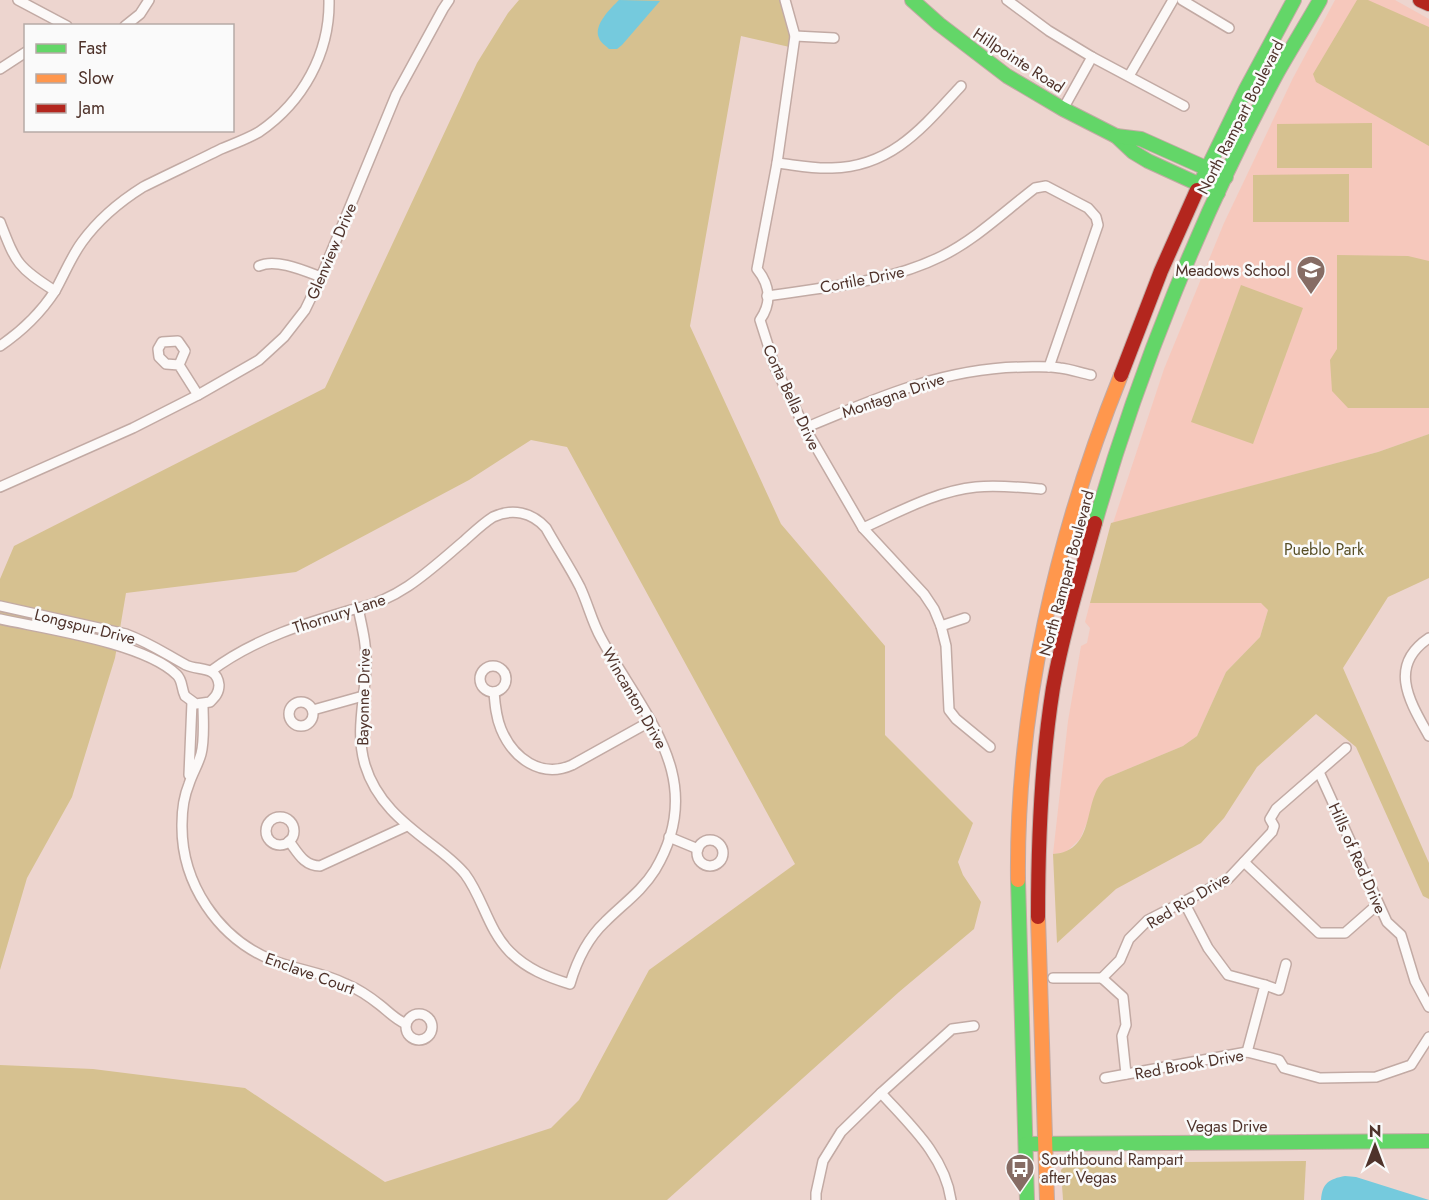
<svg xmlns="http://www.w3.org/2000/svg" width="1429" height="1200" viewBox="0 0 1429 1200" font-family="Jost,sans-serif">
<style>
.built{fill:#f6c8bc}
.green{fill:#d6c190}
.water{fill:#75cadd}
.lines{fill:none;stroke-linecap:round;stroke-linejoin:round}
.street-casing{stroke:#c2aaa4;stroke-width:12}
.fast-casing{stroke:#c2aaa4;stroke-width:16}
.slow-casing{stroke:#c2aaa4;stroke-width:16}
.jam-casing{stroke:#c2aaa4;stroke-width:16}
.street{stroke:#fcf9f8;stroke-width:9}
.fast{stroke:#63d668;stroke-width:14}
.slow{stroke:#ff974d;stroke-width:14}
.jam{stroke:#b3261e;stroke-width:14}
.labels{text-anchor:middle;stroke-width:5;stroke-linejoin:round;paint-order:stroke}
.street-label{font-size:16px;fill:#4f332b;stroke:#fafafa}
.poi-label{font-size:16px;fill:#4f332b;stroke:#fafafa;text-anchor:end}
.park-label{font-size:16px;fill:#574e26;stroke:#fafafa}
</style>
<rect width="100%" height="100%" fill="#edd5cf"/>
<!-- built -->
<g class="built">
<path d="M1335 0H1395L1429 19V434L1378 452 1113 523 1164 369 1224 223 1293 78Z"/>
<path d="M1090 603H1262L1268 610 1260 637 1226 672 1197 736 1183 746 1106 778 1080 839 1066 852 1053 854 1068 721 1081 646 1087 643 1090 628 1085 622Z"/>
</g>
<!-- green -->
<g class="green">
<path d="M519 0H785L794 48 741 36 690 326 781 524 885 646V735L973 823 958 862 963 875 981 902 974 929 899 992 667 1200H0V1065L93 1069 245 1088 385 1182 551 1128 579 1100 649 970 795 864 567 447 531 440 469 480 296 572 126 593 115 658 72 797 27 878 0 970V579L14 546 325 388 477 63 508 13Z"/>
<path d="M1357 0H1368L1429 27V146L1316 82 1313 74Z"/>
<path d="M1372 123V168H1277V124Z"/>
<path d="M1349 174V222H1253V175Z"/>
<path d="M1337 255 1408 256 1429 261V408H1348L1332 391 1330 360 1337 349Z"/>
<path d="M1241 285 1303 308 1253 444 1191 422Z"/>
<path d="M1429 434V578L1388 597 1343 668 1429 863V899L1423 896 1356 747 1316 714 1257 767 1224 818 1201 843 1116 889 1057 943 1053 854C1098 851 1081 799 1106 778L1183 746 1197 736 1226 672 1260 637 1268 610 1261 603H1090L1111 523 1378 452Z"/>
<path d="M1306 1161 1304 1200H1063L1061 1170 1068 1163Z"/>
</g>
<!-- water -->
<g class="water">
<path d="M619 0 660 1 622 45 617 49H609C606 46 600 42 599 38 593 25 611 8 619 0Z"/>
<path d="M1345 1176 1356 1177 1429 1200H1321C1322 1183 1329 1179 1345 1176Z"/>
</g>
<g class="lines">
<!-- street casing -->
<g class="street-casing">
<g id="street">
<path d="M18 0 67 26"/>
<path d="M785 0 795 36 777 163 757 269C770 285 772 303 760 320L775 367 805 428 863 528 924 594 934 609 941 626 946 646 949 710 956 719 990 747"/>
<path d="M1007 0 1049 31 1092 57 1184 106"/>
<path d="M1182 0 1229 28"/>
<path d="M125 26 140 14 149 0"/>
<path d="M795 36 834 38"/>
<path d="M0 69 26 52"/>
<path d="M1129 76 1173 0"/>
<path d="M1063 109 1092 57"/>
<path d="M777 163C795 165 814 169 832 168 892 167 924 126 961 86"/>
<path d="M0 222C16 263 17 267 55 291"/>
<path d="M259 266C276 258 305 271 321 277"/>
<path d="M767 296C826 287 888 283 942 256 976 239 1005 211 1035 188L1046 186 1088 208 1096 217 1098 225 1049 367"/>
<path d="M0 346C22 331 40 314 55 291 64 275 71 257 82 242 98 220 119 202 143 187 169 174 195 162 221 149 233 144 247 139 259 132 303 102 330 53 329 0"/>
<path d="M179 365 185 351 178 341 162 342 158 349 159 357 166 364 179 365 198 395"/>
<path d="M805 428C876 398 944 368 1023 367 1036 367 1048 366 1060 368 1070 369 1081 373 1091 375"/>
<path d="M0 487 133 428 198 395 259 360 284 337 305 310 321 277 396 95 443 9 449 0"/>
<path d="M863 528C899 512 936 491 976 487 998 485 1019 487 1041 489"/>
<path d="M0 606 126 634C150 643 164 653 186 665 198 671 217 665 219 685 219 693 215 697 210 702L196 704 185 696C181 688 183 681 177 675 145 643 46 629 0 619"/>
<path d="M941 626 965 618"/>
<path d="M1429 638C1387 666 1410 702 1429 736"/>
<circle cx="493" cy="679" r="13"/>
<path d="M211 671C255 638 306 623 358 608 401 599 432 568 464 541 473 533 482 524 493 517 512 508 532 512 546 528 557 548 570 567 580 587 588 604 592 622 601 638 642 714 710 778 655 870 642 891 623 904 605 922 587 939 577 960 570 984 547 977 527 969 510 952 488 930 483 898 465 874 455 862 443 853 431 844 402 822 376 801 365 765 355 731 365 700 366 666 367 646 362 627 358 608"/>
<path d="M494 692C495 705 496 717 501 729 513 758 541 779 572 765L651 721"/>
<circle cx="301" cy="714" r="12"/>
<path d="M203 704C203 720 205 739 201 754 198 765 192 774 189 784 184 796 182 811 182 824 181 883 218 938 272 960 296 970 322 972 346 984 358 989 370 997 380 1005 389 1012 395 1019 406 1024"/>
<path d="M313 710 363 696"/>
<path d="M1319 772 1387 922 1401 935 1415 981 1429 1007"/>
<path d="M189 775 192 702"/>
<circle cx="280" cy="831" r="14"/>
<path d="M669 837 698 849"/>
<circle cx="710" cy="853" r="13"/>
<path d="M289 841C298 853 304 866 320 866L407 826"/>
<path d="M1244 862 1319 933H1345L1378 904"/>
<path d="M1184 902 1208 948 1228 975 1265 985 1247 1052"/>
<path d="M1053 978H1102"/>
<path d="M1102 978 1120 960 1129 939 1148 920 1228 879 1272 832 1274 826 1270 819 1276 809 1346 748"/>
<path d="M1102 978 1123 997 1126 1025 1122 1036 1126 1074"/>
<path d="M1265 985 1279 990 1286 964"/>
<circle cx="419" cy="1027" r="13"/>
<path d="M1105 1078 1247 1052 1279 1060 1284 1068 1320 1078 1376 1077 1411 1065 1429 1037"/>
<path d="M881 1093C909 1124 945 1156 951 1200"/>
<path d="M816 1200V1193L823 1161 841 1132 881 1093 952 1029 974 1026"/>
</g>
</g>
<!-- fast casing -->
<g class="fast-casing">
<g id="fast">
<path d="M912 0 939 24 1007 76 1063 109 1116 136 1133 152 1148 161 1218 193"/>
<path d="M1116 136 1141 139 1226 177"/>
<path d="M1197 190 1246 89 1294 0"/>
<path d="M1095 523C1138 372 1202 213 1276 75 1290 50 1306 25 1320 0"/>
<path d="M1018 880 1027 1200"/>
<path d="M1026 1144 1429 1141"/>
</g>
</g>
<!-- slow casing -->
<g class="slow-casing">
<g id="slow">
<path d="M1018 880C1016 708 1057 534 1121 375"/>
<path d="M1038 917 1047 1200"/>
</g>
</g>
<!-- jam casing -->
<g class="jam-casing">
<g id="jam">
<path d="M1420 0 1429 4"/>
<path d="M1121 375 1161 271 1197 190"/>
<path d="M1038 917C1038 840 1041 763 1053 688 1063 632 1080 577 1095 523"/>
</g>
</g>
<!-- street -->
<use href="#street" class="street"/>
<!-- fast -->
<use href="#fast" class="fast"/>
<!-- slow -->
<use href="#slow" class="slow"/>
<!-- jam -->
<use href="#jam" class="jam"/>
</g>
<!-- icons -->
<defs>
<g id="school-pin" transform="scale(1.5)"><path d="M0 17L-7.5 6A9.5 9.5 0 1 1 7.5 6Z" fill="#866c64" stroke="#fafafa"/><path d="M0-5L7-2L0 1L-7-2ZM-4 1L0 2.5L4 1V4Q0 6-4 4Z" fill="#fff"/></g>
<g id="bus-pin" transform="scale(1.5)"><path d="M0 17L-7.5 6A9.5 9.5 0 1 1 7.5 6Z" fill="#866c64" stroke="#fafafa"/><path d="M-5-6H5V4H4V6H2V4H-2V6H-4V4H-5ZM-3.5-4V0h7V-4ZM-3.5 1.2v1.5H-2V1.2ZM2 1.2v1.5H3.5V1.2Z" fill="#fff"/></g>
</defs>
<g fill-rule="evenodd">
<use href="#school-pin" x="1311" y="270"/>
<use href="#bus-pin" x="1020" y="1168"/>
</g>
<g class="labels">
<!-- street labels -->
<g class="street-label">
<text transform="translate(1019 60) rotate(33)" y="6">Hillpointe Road</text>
<text transform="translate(1240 117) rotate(-63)" y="6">North Rampart Boulevard</text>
<text transform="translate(331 251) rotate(-67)" y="6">Glenview Drive</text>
<text transform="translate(862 279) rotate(-11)" y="6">Cortile Drive</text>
<text transform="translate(893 395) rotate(-19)" y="6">Montagna Drive</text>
<text transform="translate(792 397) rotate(65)" y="6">Corta Bella Drive</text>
<text transform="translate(1066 573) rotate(-75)" y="6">North Rampart Boulevard</text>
<text transform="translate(339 613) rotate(-18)" y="6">Thornury Lane</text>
<text transform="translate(85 626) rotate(14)" y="6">Longspur Drive</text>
<text transform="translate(363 697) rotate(-89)" y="6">Bayonne Drive</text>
<text transform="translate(635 698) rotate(60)" y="6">Wincanton Drive</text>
<text transform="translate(1358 858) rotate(66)" y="6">Hills of Red Drive</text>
<text transform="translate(1188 900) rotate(-31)" y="6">Red Rio Drive</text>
<text transform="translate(310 973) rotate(20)" y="6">Enclave Court</text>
<text transform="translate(1189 1064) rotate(-10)" y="6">Red Brook Drive</text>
<text x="1227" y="1132">Vegas Drive</text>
</g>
<!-- poi labels -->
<g class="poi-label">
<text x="1290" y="276">Meadows School</text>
<text x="1041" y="1165" text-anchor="start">Southbound Rampart<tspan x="1041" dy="18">after Vegas</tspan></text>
</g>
<!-- park labels -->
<g class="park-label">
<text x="1324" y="555">Pueblo Park</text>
</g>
</g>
<!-- legend -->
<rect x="24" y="24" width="210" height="108" fill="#fafafa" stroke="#b6aaa7" stroke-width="1.5"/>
<rect x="36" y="44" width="30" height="9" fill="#63d668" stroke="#b6aaa7" stroke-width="1.5"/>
<text x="78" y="54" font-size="18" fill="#4f332b">Fast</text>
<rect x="36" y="74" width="30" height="9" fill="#ff974d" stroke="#b6aaa7" stroke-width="1.5"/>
<text x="78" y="84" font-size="18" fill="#4f332b">Slow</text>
<rect x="36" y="104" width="30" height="9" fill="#b3261e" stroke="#b6aaa7" stroke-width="1.5"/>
<text x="78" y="114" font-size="18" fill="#4f332b">Jam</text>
<!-- north arrow -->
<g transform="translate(1375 1146)" stroke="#fafafa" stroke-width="4.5" paint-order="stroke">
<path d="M0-4.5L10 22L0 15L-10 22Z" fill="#4f332b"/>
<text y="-9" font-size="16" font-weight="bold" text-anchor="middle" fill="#4f332b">N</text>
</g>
</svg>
